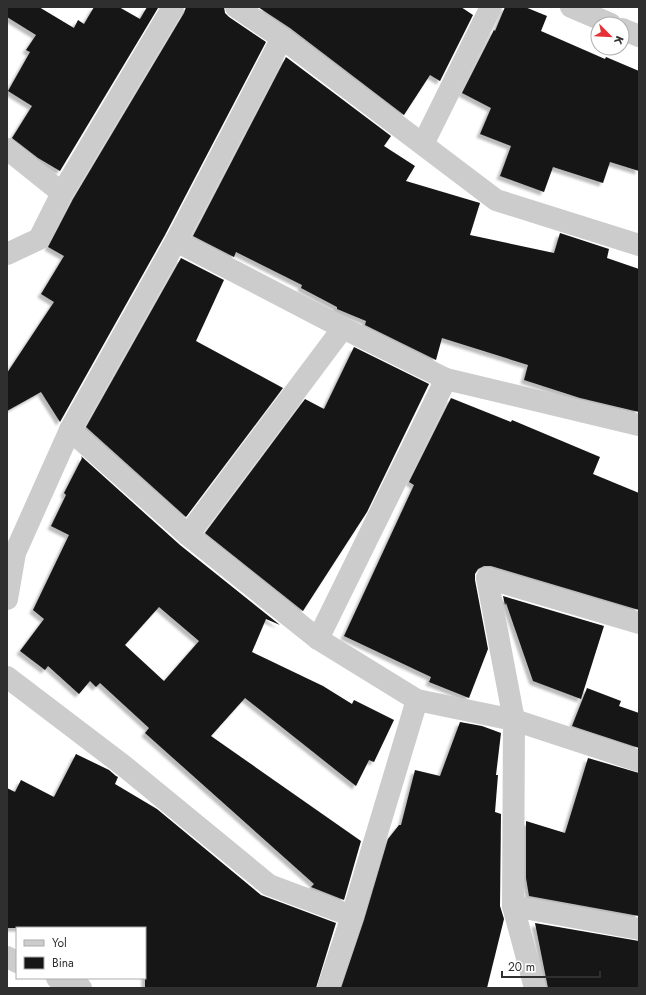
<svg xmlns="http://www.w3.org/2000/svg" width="646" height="995" viewBox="0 0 646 995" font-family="Jost,sans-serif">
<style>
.building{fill:#161616;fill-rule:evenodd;filter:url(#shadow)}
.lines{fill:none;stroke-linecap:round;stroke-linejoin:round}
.minor{stroke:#ccc;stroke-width:22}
</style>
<defs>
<filter id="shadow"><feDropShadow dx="-3.5" dy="3.5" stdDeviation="1" flood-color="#0004"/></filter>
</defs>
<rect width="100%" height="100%" fill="#fff"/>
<!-- building -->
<g class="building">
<path d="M7 7H39L74 28 78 20 84 24 94 7H119L140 19 147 7 158 8 60 171 38 158 12 138 32 106 8 91 30 52 26 50 36 35 7 17Z"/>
<path d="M186 7H224L225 13 229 17 266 42 165 235 60 422 41 392 7 411V373L54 302 41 294 64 256 48 247 73 199 184 13Z"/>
<path d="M258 7H461L473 15 440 81 430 75 404 115 290 28Z"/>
<path d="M505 7H525L547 16 541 31 605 59 606 57 639 71V171L610 162 603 183 553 167 544 192 500 176 511 146 480 134 491 108 462 93 494 30 495 31Z"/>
<path d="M286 57 391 136 384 146 415 166 406 181 480 203 470 235 554 253 560 233 609 249 607 258 639 269V412L580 398 524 380 528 365 442 338 436 360 365 325 366 321 337 309V307L301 288 302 285 236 252 234 257 193 236Z"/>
<path d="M181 258 224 280 196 341 283 388 186 517 86 427Z"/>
<path d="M354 347 429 384 367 512 303 611 205 533 305 399 324 409Z"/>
<path d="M451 398 511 422 512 420 600 457 593 474 639 493V610L491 566H484L478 569 475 574V580L488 649 469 698 429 682 431 677 344 636 414 485 409 482Z"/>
<path d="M81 456 180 545 280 625 266 619 252 652 323 686 352 704 354 700 394 720 374 762 369 760 356 786 245 698 211 736 361 841 344 900 311 887 314 884 145 733 149 728 100 683 96 687 90 681 79 694 48 666 45 670 20 651 44 619 33 610 69 535 51 526 66 495 64 493 82 458ZM159 607 199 641 164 681 125 645Z"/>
<path d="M503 596 604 626 581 699 533 681 506 603 505 605Z"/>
<path d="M587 688 621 701 619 706 639 713V748L572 726Z"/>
<path d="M460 722 482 726 501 733 496 775H498L495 812 501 814 500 906 504 919 487 988H341L364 920 388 839 399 825H401L415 770 440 776Z"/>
<path d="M76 754 109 770 116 776 118 777 115 784 157 809 261 895 336 923 316 988H145V928H7V788L15 792 21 780 54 797Z"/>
<path d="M588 758 639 773V916L529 896 526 878V821L565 833Z"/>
<path d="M535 923 639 941V988H548Z"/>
</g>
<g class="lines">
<!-- minor -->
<g class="minor">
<path d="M236 7 282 38 496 200 639 245"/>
<path d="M571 7 611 24"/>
<path d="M622 29 639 36"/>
<path d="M423 144 491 7"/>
<path d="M7 149 62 193"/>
<path d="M176 241 343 328 446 379 639 425"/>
<path d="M7 254 39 239 62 193 173 7"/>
<path d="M70 430 188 535 318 639 417 700 514 720 639 761"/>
<path d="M188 535 343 328"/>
<path d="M7 599 15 553 70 430 176 241 282 38"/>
<path d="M318 639 446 379"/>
<path d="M7 677 124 766 269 885 352 916"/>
<path d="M513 906 639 929"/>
<path d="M7 957 17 962"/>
<path d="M57 978 81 988"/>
<path d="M328 988 352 916 417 700"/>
<path d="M535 988 513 906 514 720 487 578 639 623"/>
</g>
</g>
<!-- border -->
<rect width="646" height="995" fill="none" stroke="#2f2f2f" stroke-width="16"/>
<!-- legend -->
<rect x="16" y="927" width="130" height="52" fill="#ffffff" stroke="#acacac"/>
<rect x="24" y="940" width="20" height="6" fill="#cccccc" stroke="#acacac"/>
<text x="52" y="947" font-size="12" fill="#2f2f2f">Yol</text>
<rect x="24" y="957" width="20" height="12" fill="#161616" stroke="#acacac"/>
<text x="52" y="967" font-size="12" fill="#2f2f2f">Bina</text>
<!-- north arrow -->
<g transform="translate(610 36) rotate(114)"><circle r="19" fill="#ffffff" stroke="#acacac"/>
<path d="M0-3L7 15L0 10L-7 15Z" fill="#e63236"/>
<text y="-6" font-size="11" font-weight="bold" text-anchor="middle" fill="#2f2f2f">K</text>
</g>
<!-- scale -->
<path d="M502 971v6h98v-6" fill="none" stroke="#2f2f2f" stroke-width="2"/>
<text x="508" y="971" font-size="12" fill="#2f2f2f" stroke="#ffffff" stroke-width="3" paint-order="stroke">20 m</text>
</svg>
